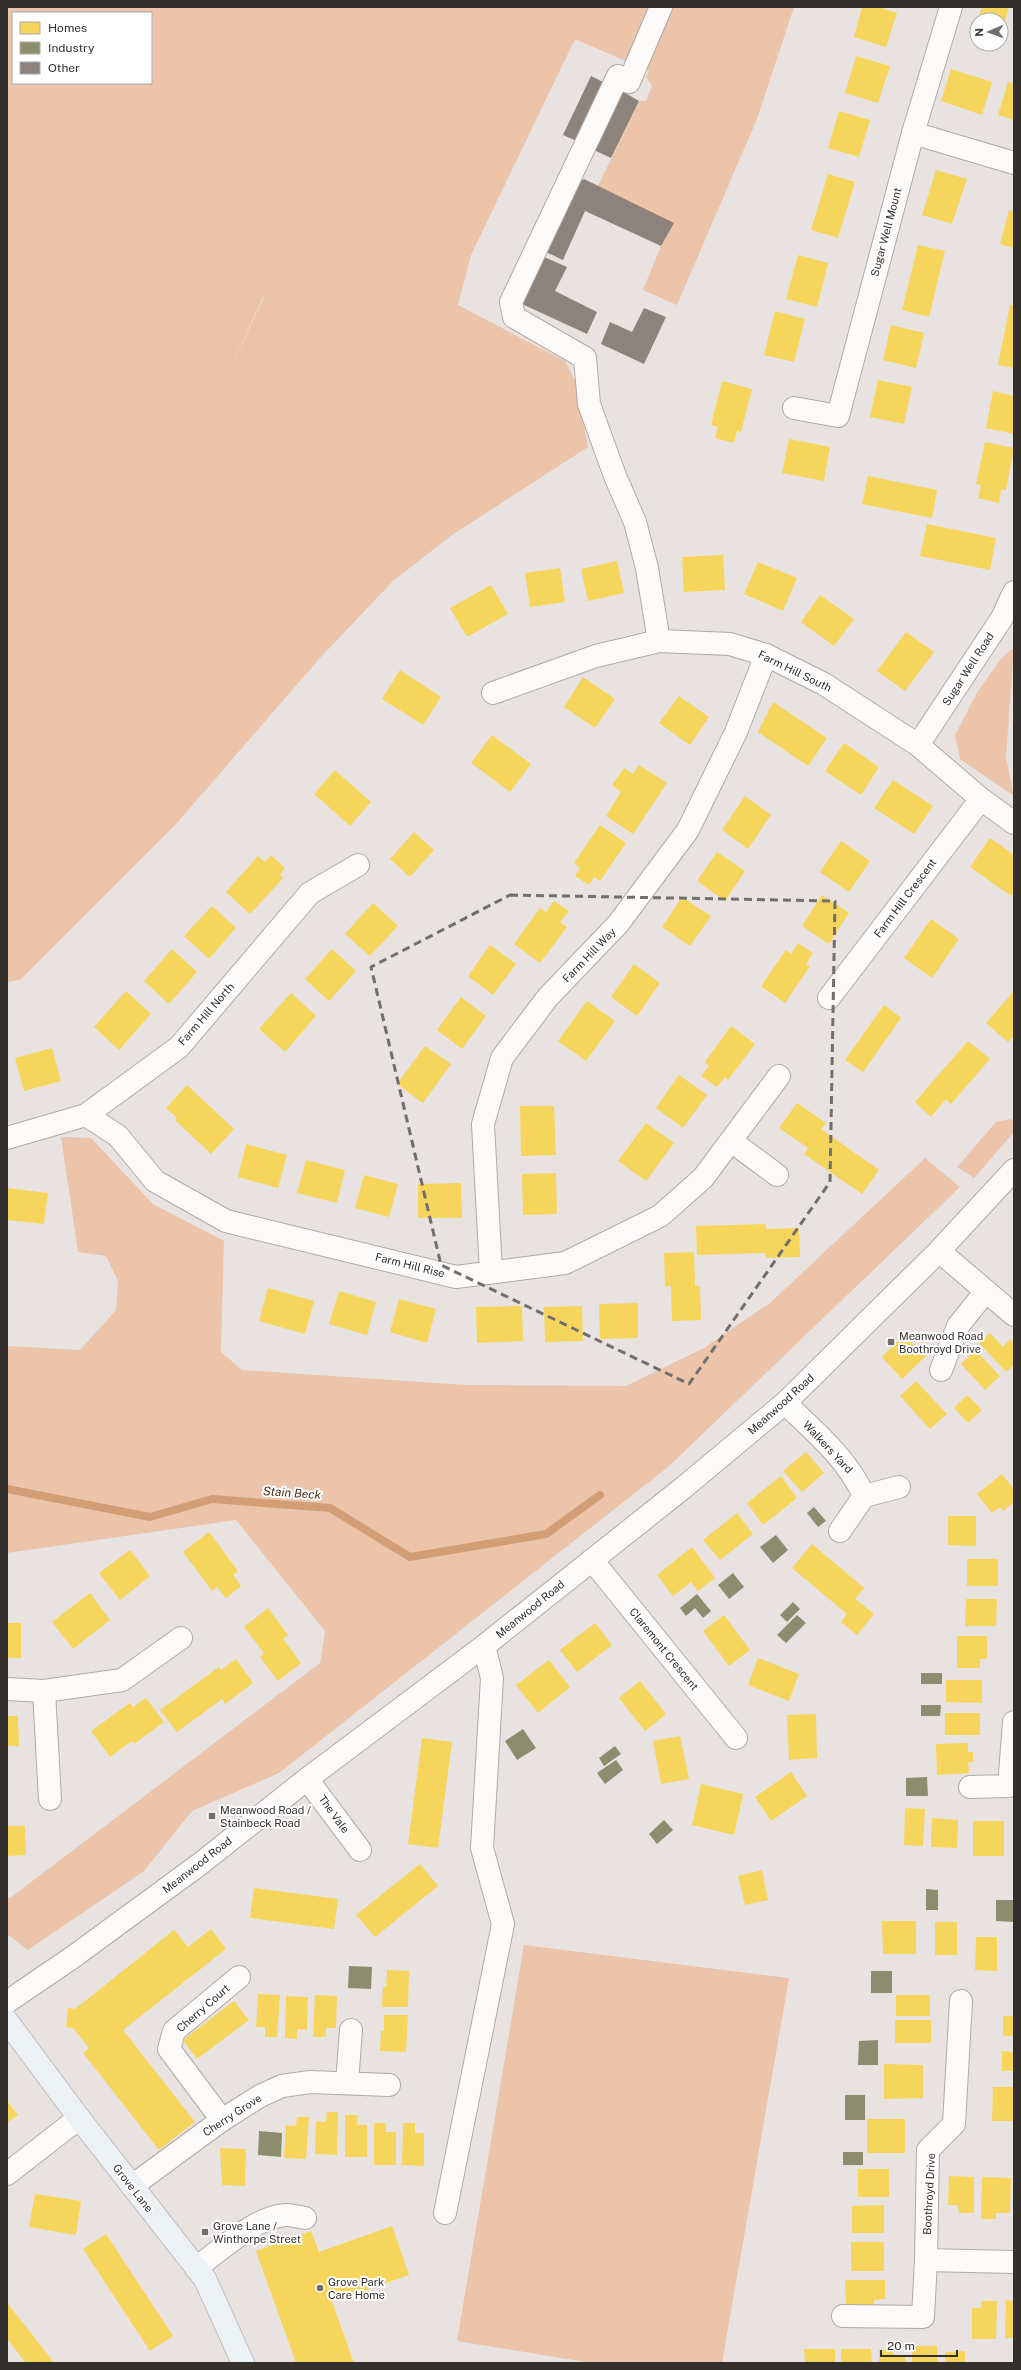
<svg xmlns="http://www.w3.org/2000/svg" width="1021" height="2370" viewBox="0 0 1021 2370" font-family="'Public Sans',sans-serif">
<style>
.green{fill:#ebc4aa;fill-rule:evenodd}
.homes{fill:#f6d55c}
.industry{fill:#8c8c6e}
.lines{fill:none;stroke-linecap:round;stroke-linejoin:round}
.stream{stroke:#d39e76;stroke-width:8}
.building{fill:#8c837c}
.minor-casing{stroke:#aeaaa7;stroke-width:24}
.major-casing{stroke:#c2bfbe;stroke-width:24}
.minor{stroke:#fcfbfa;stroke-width:22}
.major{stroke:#ecf1f3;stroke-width:22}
.marked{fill:none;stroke:#726e6c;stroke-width:3;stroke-dasharray:8 5;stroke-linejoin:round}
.poi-dot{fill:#726e6c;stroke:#fff;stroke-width:1.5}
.labels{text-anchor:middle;stroke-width:4;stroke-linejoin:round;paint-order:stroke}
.street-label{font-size:11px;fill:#322f2d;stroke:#fff}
.poi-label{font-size:11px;fill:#322f2d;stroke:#fff;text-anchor:start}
.water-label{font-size:12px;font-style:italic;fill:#4b2c15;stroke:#fff}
</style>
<rect width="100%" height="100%" fill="#e8e3e0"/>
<!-- green -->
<g class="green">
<path d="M7 7H654L630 63 575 39 471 255 458 305 565 361 576 382 588 447 452 535 393 581 319 659 177 823 20 980 7 982ZM13 13H151V83H13ZM264 297 226 378 263 297Z"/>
<path d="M669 7H794L757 119 677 305 643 290 661 246 673 223 598 186 639 101H646L652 86 646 77 649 71 641 68Z"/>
<path d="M1014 647 1006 757 1014 796 960 759 955 735 978 691 1001 659Z"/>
<path d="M1011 1119 1014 1121V1132L974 1178 957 1167 996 1122Z"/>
<path d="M61 1137 91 1138 153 1204 224 1241 221 1352 242 1370 466 1385 626 1386 704 1348 770 1303 925 1158 960 1187 668 1467 279 1773 192 1811 144 1871 28 1950 7 1934V1897L10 1898 320 1663 325 1631 236 1520 7 1553V1346L80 1350 116 1310 118 1281 106 1256 78 1252Z"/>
<path d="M524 1945 789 1978 722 2363H592L457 2341Z"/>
</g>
<!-- homes -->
<g class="homes">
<path d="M862 7H878L897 13 886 47 854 37Z"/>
<path d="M982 7H1009L1003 28 1001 27V20H978Z"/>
<path d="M856 56 890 66 878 103 845 93Z"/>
<path d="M951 69 992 82 982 115 941 101Z"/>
<path d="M1008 82 1014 84V120L998 115Z"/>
<path d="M839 111 870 120 859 157 828 148Z"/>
<path d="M936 170 967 179 952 224 922 215Z"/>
<path d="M828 174 855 182 838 238 811 230Z"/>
<path d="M1009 210 1014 212V248L1000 244Z"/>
<path d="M918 245 945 251 929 317 902 310Z"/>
<path d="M798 255 828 263 817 307 786 299Z"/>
<path d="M1010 305 1014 306V368L998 365Z"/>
<path d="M775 311 805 319 794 362 764 355Z"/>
<path d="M891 325 924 333 916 368 883 360Z"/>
<path d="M878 380 912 387 904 424 870 417Z"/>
<path d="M722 381 752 389 741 432 737 431 734 443 715 438 718 427 711 425Z"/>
<path d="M993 391 1014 396V434L986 428Z"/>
<path d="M789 439 830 447 824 481 782 473Z"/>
<path d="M985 442 1014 448 1006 490 1001 489 999 503 978 498 981 485 976 484Z"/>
<path d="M868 476 937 490 932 518 862 504Z"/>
<path d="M927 524 996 538 990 570 920 556Z"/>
<path d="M723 555 725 590 684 592 682 557Z"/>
<path d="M617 561 624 593 588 601 581 569Z"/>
<path d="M758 562 797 578 783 611 744 594Z"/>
<path d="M560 568 565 602 530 607 525 573Z"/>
<path d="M491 585 508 614 467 637 450 608Z"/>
<path d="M820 595 854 619 834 646 801 622Z"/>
<path d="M906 632 934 652 905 691 877 671Z"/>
<path d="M400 670 441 697 423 725 382 699Z"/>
<path d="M583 677 615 699 595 728 564 707Z"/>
<path d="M679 696 709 717 690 745 659 723Z"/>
<path d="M773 702 827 738 808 766 758 732Z"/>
<path d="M492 735 531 764 510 792 471 763Z"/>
<path d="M844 743 879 767 861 795 825 771Z"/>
<path d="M639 765 667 783 633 834 606 816 621 792 612 785 624 768 633 774Z"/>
<path d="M335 770 371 802 350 826 314 794Z"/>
<path d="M893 780 933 806 914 834 874 808Z"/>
<path d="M745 796 771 815 748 849 722 830Z"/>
<path d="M600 825 626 843 600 881 594 877 589 885 575 876 580 868 574 863Z"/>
<path d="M414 832 434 850 410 877 390 859Z"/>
<path d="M990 838 1014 855V891L1011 896 970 867Z"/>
<path d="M841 841 870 861 849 892 820 872Z"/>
<path d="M717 852 745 871 725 901 697 881Z"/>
<path d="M271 855 285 868 280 875 283 878 250 914 226 892 258 856 265 862Z"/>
<path d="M822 895 849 913 829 944 802 926Z"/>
<path d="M682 897 711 916 690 946 662 927Z"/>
<path d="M554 901 569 911 560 922 567 927 540 963 514 944 540 908 546 912Z"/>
<path d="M373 903 398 926 370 956 345 934Z"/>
<path d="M212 906 236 928 209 959 184 936Z"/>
<path d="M931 919 959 939 932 978 904 958Z"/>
<path d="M798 943 813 953 806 964 810 966 785 1003 761 986 786 950 791 954Z"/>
<path d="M490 945 516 964 493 995 468 976Z"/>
<path d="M172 949 197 972 169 1004 144 981Z"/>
<path d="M332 949 356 971 329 1001 305 979Z"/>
<path d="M634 964 660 983 637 1016 611 997Z"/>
<path d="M126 991 151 1014 119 1050 94 1027Z"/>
<path d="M1014 991V1036L1008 1042 986 1023Z"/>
<path d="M291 993 316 1016 285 1052 259 1029Z"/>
<path d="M461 997 486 1016 462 1049 437 1030Z"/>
<path d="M587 1001 615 1021 586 1061 558 1041Z"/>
<path d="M884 1005 901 1018 863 1072 845 1060Z"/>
<path d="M731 1026 755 1044 728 1080 725 1077 717 1087 701 1076 709 1066 705 1062Z"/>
<path d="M968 1041 990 1059 951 1104 946 1099 931 1117 915 1102Z"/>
<path d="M425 1046 451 1064 423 1103 397 1084Z"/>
<path d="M52 1048 61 1081 24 1091 15 1058Z"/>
<path d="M679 1075 707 1095 683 1128 656 1108Z"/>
<path d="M187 1085 234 1129 211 1154 175 1120 177 1118 166 1108Z"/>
<path d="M797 1103 826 1123 821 1129 879 1170 862 1194 804 1154 808 1148 779 1128Z"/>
<path d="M520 1106H554L556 1155 521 1156Z"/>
<path d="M646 1123 674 1143 646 1181 618 1161Z"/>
<path d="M246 1144 287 1155 278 1188 238 1177Z"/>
<path d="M306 1160 345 1170 337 1203 297 1193Z"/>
<path d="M556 1173 557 1214 523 1215 522 1174Z"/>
<path d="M364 1175 398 1184 389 1217 355 1208Z"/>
<path d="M461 1183 462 1218H418V1184Z"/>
<path d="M7 1188 48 1193 44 1224 7 1220Z"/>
<path d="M766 1224V1229L799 1228 800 1257 766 1258V1253L697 1255 696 1226Z"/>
<path d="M694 1252 695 1286H700L701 1320 672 1321 671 1286 665 1287 664 1253Z"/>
<path d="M268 1288 314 1301 305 1334 259 1321Z"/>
<path d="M339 1291 376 1302 367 1335 329 1324Z"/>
<path d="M399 1299 436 1309 427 1343 390 1332Z"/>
<path d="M638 1303V1338L600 1339 599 1304Z"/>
<path d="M522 1306 523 1341 477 1343 476 1307Z"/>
<path d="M582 1306 583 1341 545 1342 544 1307Z"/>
<path d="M990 1333 1003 1347 1010 1339 1014 1344V1365L1006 1372 979 1343Z"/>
<path d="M904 1335 917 1348 923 1342 931 1351 902 1379 882 1357Z"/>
<path d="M975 1350 1000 1376 985 1390 961 1364Z"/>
<path d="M916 1381 947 1414 930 1429 900 1396Z"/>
<path d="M967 1395 982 1410 968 1423 954 1408Z"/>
<path d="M806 1452 824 1473 802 1492 783 1471Z"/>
<path d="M1002 1474 1014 1489V1502L1003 1511 1000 1507 992 1513 977 1494Z"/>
<path d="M781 1476 797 1498 763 1525 747 1503Z"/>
<path d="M737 1513 753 1534 720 1560 703 1540Z"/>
<path d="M948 1516H976V1546L948 1545Z"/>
<path d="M209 1532 238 1571 233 1575 241 1586 226 1598 217 1587 212 1591 183 1552Z"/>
<path d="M812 1544 864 1588 855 1599 874 1614 857 1635 841 1622 847 1614 792 1568Z"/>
<path d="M692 1547 715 1578 698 1591 691 1582 673 1596 657 1575Z"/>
<path d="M130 1550 150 1576 120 1600 99 1573Z"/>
<rect x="967" y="1559" width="31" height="27"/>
<path d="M90 1593 110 1620 73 1649 52 1622Z"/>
<path d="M966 1599H997L996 1626H965Z"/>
<path d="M268 1608 288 1635 283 1639 301 1663 278 1681 260 1657 264 1653 244 1627Z"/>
<path d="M724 1615 750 1650 729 1666 703 1631Z"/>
<rect x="7" y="1623" width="14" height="35"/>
<path d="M595 1623 612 1645 577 1672 560 1650Z"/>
<path d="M957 1636H987V1659H980V1668H957Z"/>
<path d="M758 1658 799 1674 789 1701 748 1685Z"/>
<path d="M236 1659 253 1683 225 1704 222 1699 177 1732 160 1710 219 1667 221 1670Z"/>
<path d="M549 1660 570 1687 538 1713 516 1685Z"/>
<path d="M946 1680H982V1703L946 1702Z"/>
<path d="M640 1681 666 1714 645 1731 619 1698Z"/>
<path d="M146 1698 164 1722 134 1744 132 1741 110 1757 91 1731 130 1703 133 1707Z"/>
<rect x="945" y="1713" width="35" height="22"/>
<path d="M816 1714 817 1758 789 1760 787 1715Z"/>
<path d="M7 1716H18L19 1746H7Z"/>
<path d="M680 1736 689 1779 661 1784 653 1741Z"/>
<path d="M422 1738 452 1742 438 1848 408 1844Z"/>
<path d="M968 1743V1752H973V1762H968L969 1773 937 1775 936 1744Z"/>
<path d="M791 1772 807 1796 771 1821 755 1797Z"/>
<path d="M701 1784 743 1794 734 1835 692 1825Z"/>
<path d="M905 1808 925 1809 923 1846 904 1845Z"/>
<path d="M932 1818 958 1820 957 1848 931 1847Z"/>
<rect x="973" y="1821" width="31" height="35"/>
<path d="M7 1826H25L26 1855 7 1856Z"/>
<path d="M420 1864 438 1886 375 1937 356 1915Z"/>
<path d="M762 1870 768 1900 745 1905 738 1876Z"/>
<path d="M254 1888 338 1899 334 1929 250 1918Z"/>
<path d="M882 1921H916V1954H883Z"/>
<rect x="935" y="1922" width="22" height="33"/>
<path d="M211 1929 226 1949 123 2030 195 2122 159 2150 83 2053 89 2048 73 2028 66 2027 68 2008 75 2009 174 1930 188 1947Z"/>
<path d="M976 1937H997V1971L975 1970Z"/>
<path d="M387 1970 409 1971 408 2007H382L383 1987H386Z"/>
<path d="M258 1994 280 1995 277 2037H265V2027H256Z"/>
<path d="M315 1995 337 1996 336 2028H326V2037H313Z"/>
<rect x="896" y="1995" width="34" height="21"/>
<path d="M286 1996 308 1997 307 2030 297 2029V2039L285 2038Z"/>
<path d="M234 2001 249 2020 197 2059 183 2040Z"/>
<path d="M384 2015H408L406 2052 380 2051 381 2031H384Z"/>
<rect x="1003" y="2016" width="11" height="20"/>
<rect x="895" y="2020" width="36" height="23"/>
<path d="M1002 2051 1014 2052V2071H1002Z"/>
<path d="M884 2064 923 2065V2098L884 2099Z"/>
<path d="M993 2087H1014V2121H992Z"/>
<path d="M7 2101 18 2115 7 2123Z"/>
<path d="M327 2112H338L337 2155 315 2154 316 2121 326 2122Z"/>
<path d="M345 2115H358L357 2125H367V2157H345Z"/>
<path d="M297 2117H309L306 2159 284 2158 286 2125 296 2126Z"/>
<rect x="867" y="2119" width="38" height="34"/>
<path d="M374 2123H386V2132H396V2165H374Z"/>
<path d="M403 2123H415V2133H424V2166L402 2165Z"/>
<path d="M220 2148 246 2149 245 2186 222 2185Z"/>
<rect x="858" y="2169" width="31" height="28"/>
<path d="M949 2176 974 2177V2213H959L958 2205H948Z"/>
<path d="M982 2177 1011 2178 1010 2213H996V2219H981Z"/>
<path d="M35 2194 81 2201 76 2235 29 2227Z"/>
<path d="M884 2205V2233H852V2206Z"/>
<path d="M392 2226 409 2275 332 2302 354 2363H296L256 2251 311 2231 319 2252Z"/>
<path d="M106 2234 173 2336 150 2351 83 2249Z"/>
<rect x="851" y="2242" width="33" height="29"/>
<path d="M845 2280H885V2299L874 2300 873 2306H846Z"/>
<path d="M1006 2300 1014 2301V2338H1005Z"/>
<path d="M982 2301H997L996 2339H972V2308H981Z"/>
<path d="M8 2304 49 2356 54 2363H26L7 2339Z"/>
<rect x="912" y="2346" width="25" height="17"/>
<path d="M804 2349H835V2363H805Z"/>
<path d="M841 2349H871L872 2363H841Z"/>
<path d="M879 2350H893V2357H905V2363H879Z"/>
<path d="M965 2351V2363H945V2352Z"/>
</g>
<!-- industry -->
<g class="industry">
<path d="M814 1507 826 1521 818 1527 807 1513Z"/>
<path d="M776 1535 788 1550 773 1563 760 1547Z"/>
<path d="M733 1573 744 1587 729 1599 718 1585Z"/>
<path d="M697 1594 711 1611 703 1618 695 1608 686 1616 680 1608Z"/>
<path d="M793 1602 800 1609 787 1622 780 1615Z"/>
<path d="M797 1615 806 1623 786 1643 777 1635Z"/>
<rect x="921" y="1673" width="21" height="11"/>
<path d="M921 1705H941L940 1716H921Z"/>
<path d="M523 1729 536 1748 517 1760 505 1741Z"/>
<path d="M615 1746 621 1754 604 1766 599 1758Z"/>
<path d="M616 1760 623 1770 605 1784 597 1773Z"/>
<path d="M927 1777 928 1796H906V1778Z"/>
<path d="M664 1820 673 1830 657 1844 649 1834Z"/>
<path d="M926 1889 938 1890V1910H926Z"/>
<path d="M996 1900H1014V1922L996 1921Z"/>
<path d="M349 1966 372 1967 371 1989 348 1988Z"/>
<rect x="871" y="1971" width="21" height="22"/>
<path d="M878 2040V2065H858L859 2041Z"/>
<rect x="845" y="2095" width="20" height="25"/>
<path d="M259 2131 282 2133 281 2157 258 2155Z"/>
<rect x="843" y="2152" width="20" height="13"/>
</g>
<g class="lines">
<!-- stream -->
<path class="stream" d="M7 1489 150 1517 212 1499 330 1508 410 1557 546 1534 600 1495"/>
</g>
<!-- building -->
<g class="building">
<path d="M591 76 609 85 581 143 563 135Z"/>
<path d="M622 91 639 101 611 158 594 150Z"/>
<path d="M584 179 674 223 661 246 585 211 563 260 546 252 577 184Z"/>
<path d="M544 257 567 267 555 291 597 312 587 334 522 304Z"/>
<path d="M644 308 666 317 644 364 601 344 610 322 632 332Z"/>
</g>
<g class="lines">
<!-- minor casing -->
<g class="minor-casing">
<g id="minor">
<path d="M913 133 1014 163"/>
<path d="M794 408 838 416 913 133 951 7"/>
<path d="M659 641 647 568 635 522 615 476 589 404 585 358 514 317 511 302 618 76 629 82 661 7"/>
<path d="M493 693 596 656 659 641 730 644 766 655 824 684 918 745 981 799 1014 823"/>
<path d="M918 745 1002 618 1014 592"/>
<path d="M829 998 981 799"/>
<path d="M86 1115 118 1136 155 1181 226 1221 456 1277 565 1263 660 1216 703 1178 779 1076"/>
<path d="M7 1138 86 1115 179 1047 310 893 358 865"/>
<path d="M731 1141 777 1175"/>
<path d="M939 1251 1014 1315"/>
<path d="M491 1272 483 1124 502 1058 548 997 618 924 688 830 736 732 766 655"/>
<path d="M941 1370 958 1326 986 1291"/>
<path d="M785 1403C814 1431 847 1458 864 1496L840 1531"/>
<path d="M864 1496 899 1487"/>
<path d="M592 1560 736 1738"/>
<path d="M7 1689 44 1691 122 1680 181 1638"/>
<path d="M44 1691 50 1799"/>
<path d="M307 1779 360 1850"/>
<path d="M970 1787 1009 1786 1014 1722"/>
<path d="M961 2001 954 2124 928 2150 926 2260 1014 2262"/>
<path d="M7 2002 73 1957 200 1864 307 1779 484 1646 683 1488 785 1403 939 1251 1014 1170"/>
<path d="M347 2083 351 2030"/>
<path d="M222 2120 169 2049 174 2031 239 1977"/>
<path d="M7 2174 79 2118"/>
<path d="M132 2186 222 2120 260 2096 282 2086 310 2082 389 2085"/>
<path d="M445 2213 503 1924 482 1848 492 1678 484 1646"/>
<path d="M196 2268C220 2251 257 2215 287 2215 292 2215 299 2217 305 2218"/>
<path d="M843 2316 923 2317 926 2260"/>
</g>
</g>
<!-- major casing -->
<g class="major-casing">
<path id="major" d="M7 2021 79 2118 205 2279 243 2363"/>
</g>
<!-- minor -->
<use href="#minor" class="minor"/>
<!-- major -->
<use href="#major" class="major"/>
</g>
<!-- marked area -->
<path class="marked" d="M510 895 835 901 830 1182 689 1384 441 1265 371 967Z"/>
<!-- markers -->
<g class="poi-dot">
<rect x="887" y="1338" width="8" height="8" rx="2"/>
<rect x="208" y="1812" width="8" height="8" rx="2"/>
<rect x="201" y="2228" width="8" height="8" rx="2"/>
<circle cx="320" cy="2288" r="4"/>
</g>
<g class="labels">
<!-- street labels -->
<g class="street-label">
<text transform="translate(886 232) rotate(-75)" y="4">Sugar Well Mount</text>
<text transform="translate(968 669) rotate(-57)" y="4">Sugar Well Road</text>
<text transform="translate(795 671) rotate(26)" y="4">Farm Hill South</text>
<text transform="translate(905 898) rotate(-53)" y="4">Farm Hill Crescent</text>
<text transform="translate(589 955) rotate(-46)" y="4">Farm Hill Way</text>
<text transform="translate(206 1014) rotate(-49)" y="4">Farm Hill North</text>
<text transform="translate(410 1265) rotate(14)" y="4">Farm Hill Rise</text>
<text transform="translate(781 1404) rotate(-42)" y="4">Meanwood Road</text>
<text transform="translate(828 1447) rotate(47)" y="4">Walkers Yard</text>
<text transform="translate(530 1609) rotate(-39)" y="4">Meanwood Road</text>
<text transform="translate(664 1649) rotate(51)" y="4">Claremont Crescent</text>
<text transform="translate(334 1814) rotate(54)" y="4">The Vale</text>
<text transform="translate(197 1865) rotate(-38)" y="4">Meanwood Road</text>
<text transform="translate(203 2008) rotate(-41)" y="4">Cherry Court</text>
<text transform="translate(232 2115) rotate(-33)" y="4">Cherry Grove</text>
<text transform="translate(133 2188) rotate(52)" y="4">Grove Lane</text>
<text transform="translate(929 2194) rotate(-87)" y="4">Boothroyd Drive</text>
</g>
<!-- poi labels -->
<g class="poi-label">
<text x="899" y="1340">Meanwood Road<tspan x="899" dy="13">Boothroyd Drive</tspan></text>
<text x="220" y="1814">Meanwood Road /<tspan x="220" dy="13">Stainbeck Road</tspan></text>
<text x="213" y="2230">Grove Lane /<tspan x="213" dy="13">Winthorpe Street</tspan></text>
<text x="328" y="2286">Grove Park<tspan x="328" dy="13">Care Home</tspan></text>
</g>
<!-- water labels -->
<g class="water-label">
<text transform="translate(292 1493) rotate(4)" y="4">Stain Beck</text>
</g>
</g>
<!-- border -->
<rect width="1021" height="2370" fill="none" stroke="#322f2d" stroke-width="16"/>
<!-- legend -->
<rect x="12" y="12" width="140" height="72" fill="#ffffff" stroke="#adacab"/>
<rect x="20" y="22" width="20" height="12" fill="#f6d55c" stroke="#adacab"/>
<text x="48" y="32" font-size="12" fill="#322f2d">Homes</text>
<rect x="20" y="42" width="20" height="12" fill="#8c8c6e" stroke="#adacab"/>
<text x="48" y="52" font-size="12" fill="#322f2d">Industry</text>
<rect x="20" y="62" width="20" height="12" fill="#8c837c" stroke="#adacab"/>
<text x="48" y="72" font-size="12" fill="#322f2d">Other</text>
<!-- north arrow -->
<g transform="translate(989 32) rotate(268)"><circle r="19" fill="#ffffff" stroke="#adacab"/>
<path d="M0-3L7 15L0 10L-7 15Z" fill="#726e6c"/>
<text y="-6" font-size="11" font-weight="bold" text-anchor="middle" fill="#322f2d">N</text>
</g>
<!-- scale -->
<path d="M881 2350v6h76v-6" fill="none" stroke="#322f2d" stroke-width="2"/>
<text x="887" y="2350" font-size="12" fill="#322f2d" stroke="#ffffff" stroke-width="3" paint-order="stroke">20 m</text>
</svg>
